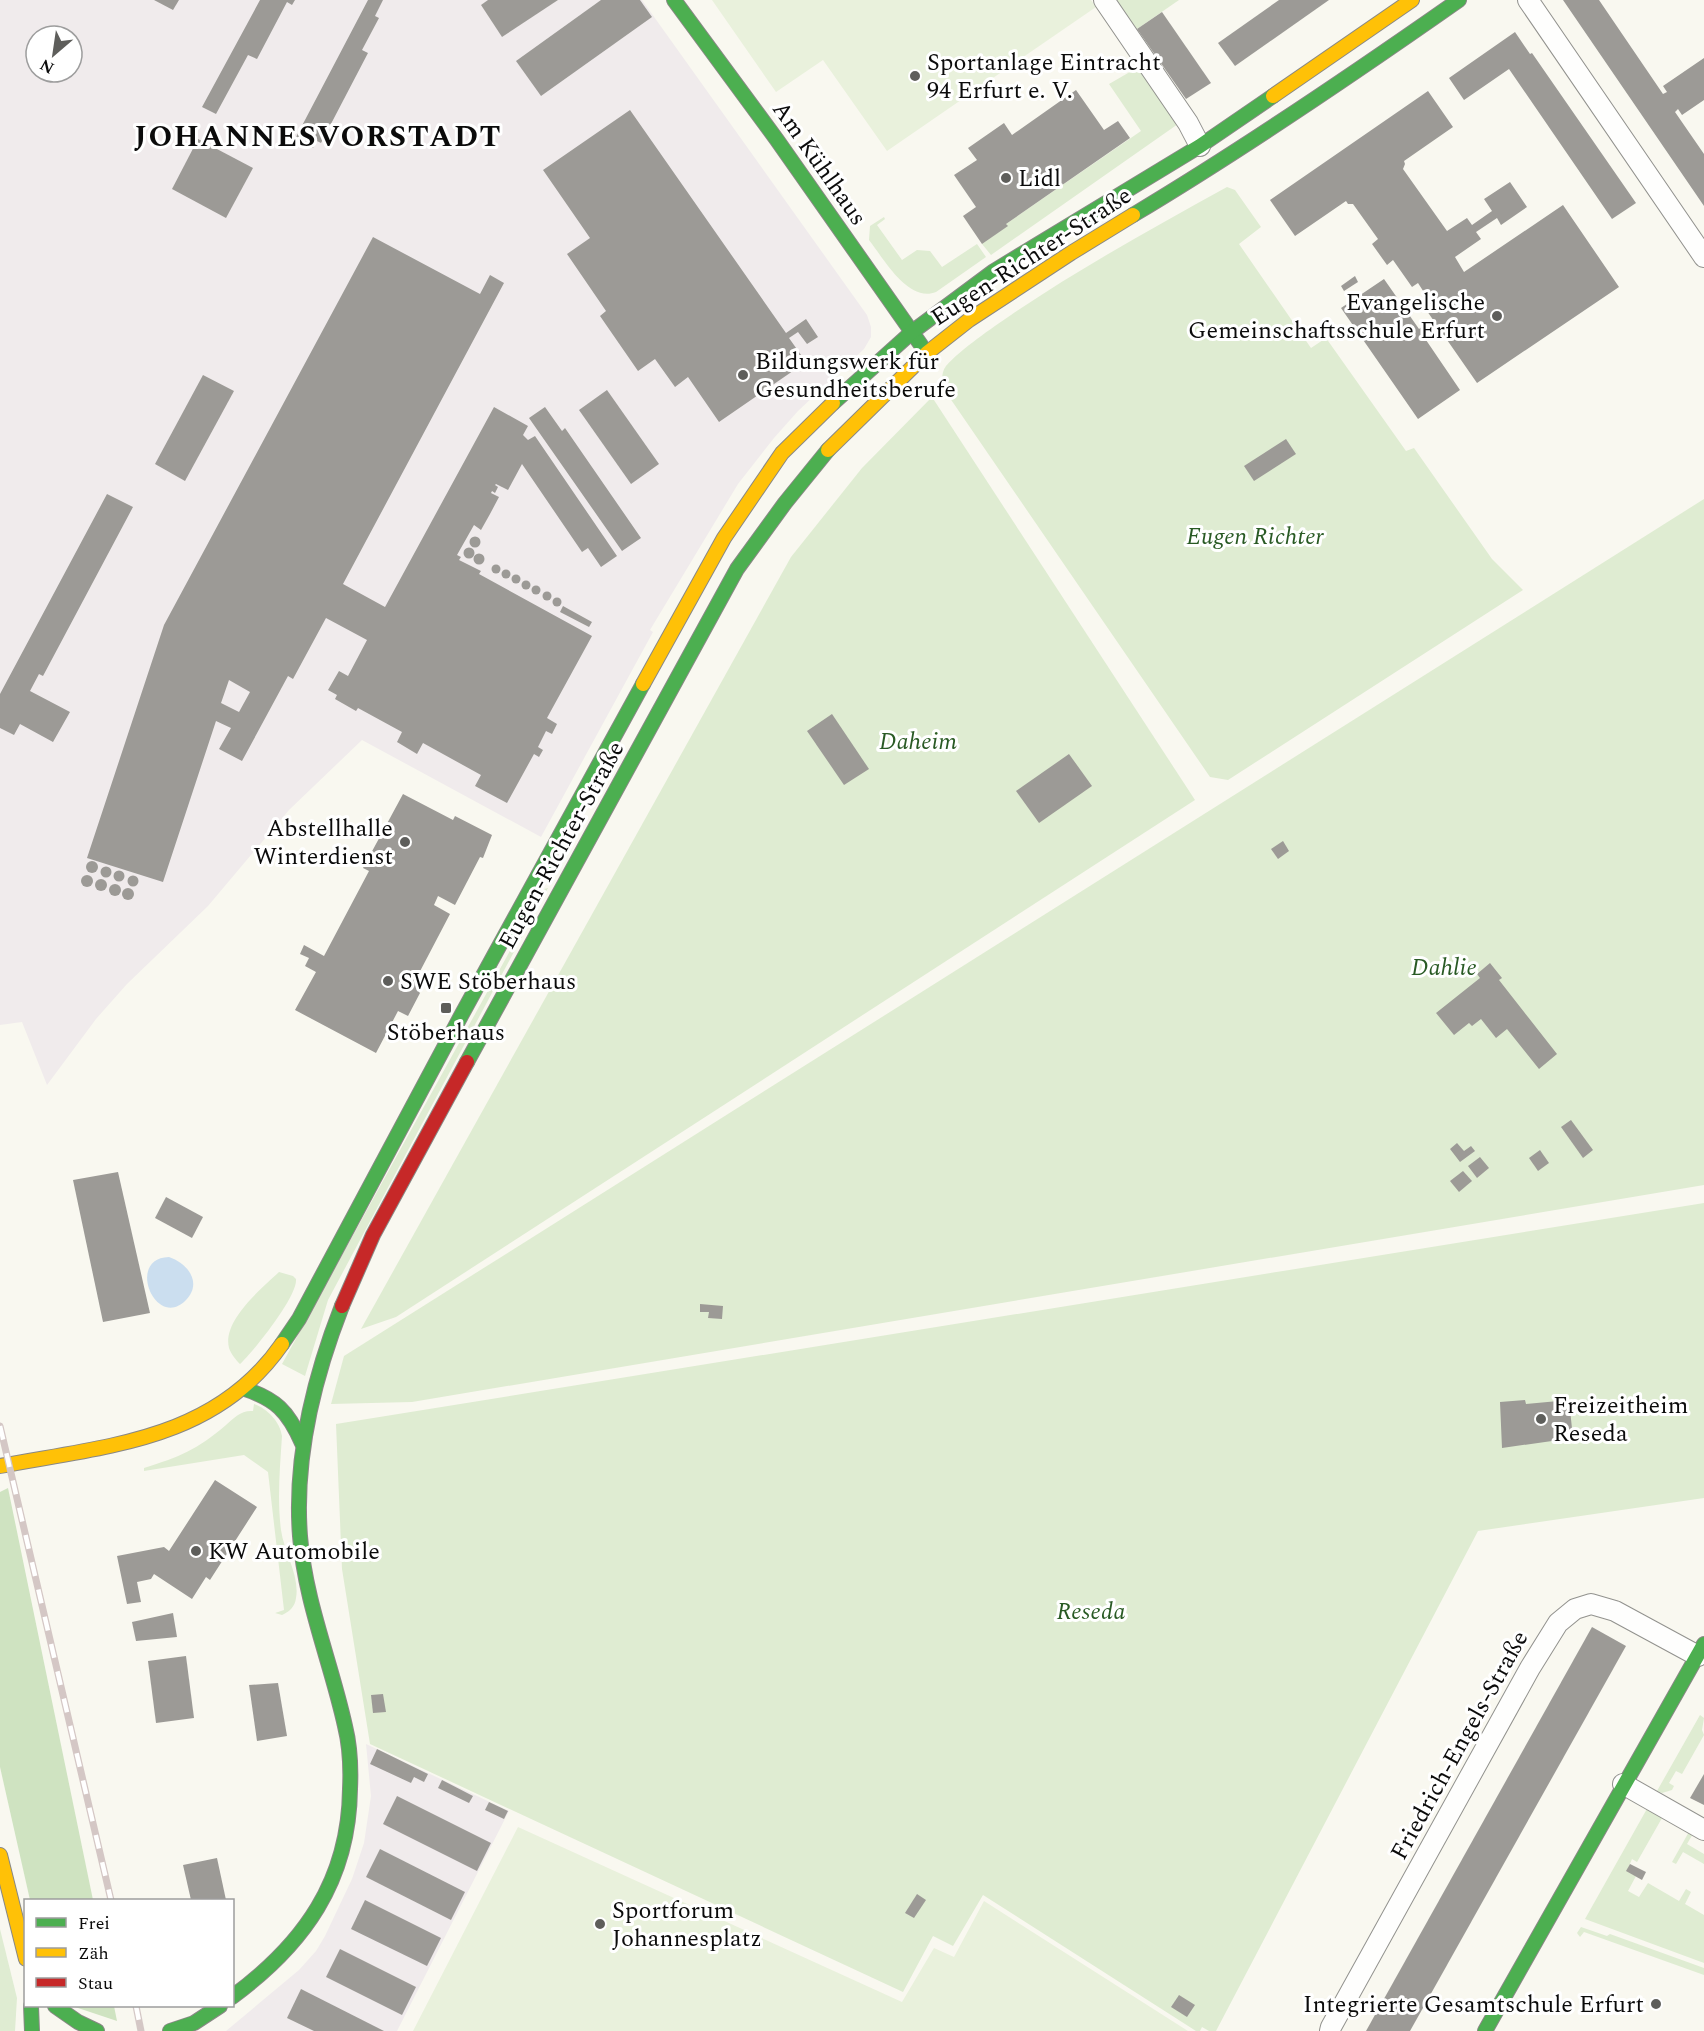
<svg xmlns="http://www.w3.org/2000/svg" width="1704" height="2031" viewBox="0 0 1704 2031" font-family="Spectral,serif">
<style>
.industrial{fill:#f0ebec;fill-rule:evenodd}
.green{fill:#dfecd2}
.forest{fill:#cfe3c1}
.pitch{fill:#e9f1dc}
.water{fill:#cbdeef}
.building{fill:#9c9a96;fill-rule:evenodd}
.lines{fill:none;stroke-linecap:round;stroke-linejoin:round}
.street-casing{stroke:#92928e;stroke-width:22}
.fast-casing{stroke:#898885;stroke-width:16}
.slow-casing{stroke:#898885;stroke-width:16}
.jam-casing{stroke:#898885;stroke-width:16}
.street{stroke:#fefefd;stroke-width:20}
.fast{stroke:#4caf50;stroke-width:14}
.slow{stroke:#ffc107;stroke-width:14}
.jam{stroke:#c62828;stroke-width:14}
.rail-casing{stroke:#d4c7c5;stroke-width:7}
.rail{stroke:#fff;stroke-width:4.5;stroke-dasharray:14;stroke-linecap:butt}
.poi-dot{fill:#5e5e5b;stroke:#fff;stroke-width:2}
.labels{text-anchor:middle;stroke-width:6;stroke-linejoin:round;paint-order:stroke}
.poi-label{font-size:24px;fill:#0b0b0b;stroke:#fff;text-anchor:start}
.street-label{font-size:24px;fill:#0b0b0b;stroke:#fff}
.park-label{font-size:24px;font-style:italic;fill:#295a24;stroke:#fff}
.district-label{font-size:30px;font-weight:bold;letter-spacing:1.5px;fill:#0b0b0b;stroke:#fff}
</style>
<rect width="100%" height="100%" fill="#f9f8f0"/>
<!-- industrial -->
<g class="industrial">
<path d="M0 0H642L867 315 871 327V337L864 349 798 411 774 438 738 484 650 630 653 632 541 837 362 740 289 810 208 906 127 984 96 1019 47 1085 22 1022 0 1025ZM36 36H72V72H36Z"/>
<path d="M366 1744 509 1811 397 2031H226L299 1970 316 1951 325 1936 352 1879 364 1843 371 1796Z"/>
</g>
<!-- green -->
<g class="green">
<path d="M1116 0H1179L1137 29Z"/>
<path d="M1135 69 1143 71 1178 124 991 255 982 244 1007 226 1006 224 1141 131 1109 84Z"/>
<path d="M1227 187 1235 190 1261 227 1239 244 1311 348 1326 338 1406 451 1414 448 1492 559 1523 590 1228 780 1210 777 943 388C942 380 941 373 946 366 961 349 992 328 1011 315 1080 268 1153 228 1227 187Z"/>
<path d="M884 217 885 219 877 225 902 260 917 250 930 251 942 267 977 244 986 257 936 292C908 303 884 259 869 240L870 226Z"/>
<path d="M932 397 1195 800 396 1317 361 1329 791 557 862 468Z"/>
<path d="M1704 499V1185L412 1402 331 1404 344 1356Z"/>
<path d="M548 888 328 1300 305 1376 282 1364 544 889Z"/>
<path d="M1704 1203V1498L1478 1531 1216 2031H1209L1202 2027 1200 2031H1196L983 1895 953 1946 933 1936 903 1992 370 1744 342 1569 336 1424Z"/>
<path d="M279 1272 293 1276 296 1279C298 1296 253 1352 240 1364 236 1360 231 1354 229 1348 222 1321 261 1289 279 1272Z"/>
<path d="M254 1404C268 1409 280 1422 282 1436 280 1467 277 1499 281 1530 284 1552 300 1576 296 1598 295 1607 289 1612 282 1615L275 1613 284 1610 268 1472 244 1455 144 1471V1468C179 1457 197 1450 226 1425 234 1418 241 1410 253 1411Z"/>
<path d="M1700 1715 1704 1718 1702 1730 1704 1735 1682 1774 1676 1771 1669 1783 1674 1786 1672 1790 1662 1793 1657 1791Z"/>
<path d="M1648 1807 1676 1822 1674 1825 1662 1818 1637 1862 1632 1859 1627 1871 1636 1876 1628 1891 1639 1897 1648 1883 1679 1901 1686 1889 1691 1892 1685 1904 1704 1915V1963L1585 1919Z"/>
<path d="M1690 1830 1694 1832 1687 1844 1704 1854V1864L1683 1852 1676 1864 1672 1862Z"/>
<path d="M1581 1927 1607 1936 1610 1934 1704 1968V1975L1584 1932 1580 1937 1577 1933Z"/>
<path d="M0 1929 17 1998 15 2031H0Z"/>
</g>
<!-- forest -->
<g class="forest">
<path d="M8 1488 93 1900H30L0 1767V1492Z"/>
<path d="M71 2006H114L117 2021 72 2006Z"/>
</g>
<!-- pitch -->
<g class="pitch">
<path d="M712 0H1091L1096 7 887 151 823 60 776 92Z"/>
<path d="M518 1827 902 2002 934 1948 954 1957 984 1901 1188 2031H413Z"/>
</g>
<!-- water -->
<path class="water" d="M169 1257C187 1263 203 1282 186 1300 156 1331 125 1258 169 1257Z"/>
<!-- building -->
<g class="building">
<path d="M154 0H179L173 10Z"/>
<path d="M260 0H295L292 5 287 2 257 59 248 55 216 114 202 107Z"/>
<path d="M368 0H383L375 16 379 18 362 50 368 53 321 143 317 141 313 148 295 139Z"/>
<path d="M488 0H558L502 37 481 5Z"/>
<path d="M601 0H640L652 17 541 96 516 61Z"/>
<path d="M1279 0H1329L1235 66 1218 43Z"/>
<path d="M1563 0H1599L1663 94 1667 92 1663 86 1704 58V100L1682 115 1678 109 1675 112 1704 154V206Z"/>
<path d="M1162 12 1211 83 1186 99 1137 29Z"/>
<path d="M1515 32 1530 54 1532 53 1636 203 1612 219 1509 69 1464 100 1449 78Z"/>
<path d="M1076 90 1104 130 1118 121 1130 138 1006 224 1008 226 982 244 963 216 976 207 954 175 977 160 968 148 1004 123 1012 135Z"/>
<path d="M1428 91 1453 127 1404 161 1405 164 1403 169 1447 231 1467 218 1472 225 1492 211 1484 199 1510 182 1527 207 1501 225 1497 218 1476 232 1481 239 1455 257 1464 272 1563 205 1619 287 1477 383 1420 301 1427 297 1418 283 1412 287 1393 260 1387 265 1372 244 1378 239 1353 204H1348L1346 201 1295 236 1270 200Z"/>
<path d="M630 110 786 333 806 319 818 337 807 344 798 332 789 338 806 362 719 422 688 377 675 387 655 359 638 371 600 316 606 311 567 254 590 238 543 170Z"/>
<path d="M198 139 253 168 226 218 172 189Z"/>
<path d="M373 237 480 294 490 275 504 283 343 584 385 607 494 407 528 426 523 435 528 440 535 436 617 556 601 567 588 548 582 552 522 464 508 490 496 484 495 485 498 487 495 493 492 491 491 493 499 497 490 514 481 530 474 525 457 555 461 557 459 560 481 571 479 574 592 636 547 718 557 724 552 734 546 731 538 747 543 750 539 757 534 754 507 803 475 786 481 775 423 743 417 754 397 742 402 732 358 708 356 711 335 699 337 695 328 690 339 671 348 676 367 640 326 618 293 679 288 676 242 761 219 749 231 728 216 721 163 882 87 858 164 625ZM229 680 250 692 239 712 221 703Z"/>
<path d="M1355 276 1358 282 1344 291 1341 286Z"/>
<path d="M1384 279 1419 329 1423 326 1431 337 1426 340 1460 390 1418 419 1341 308Z"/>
<path d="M203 375 234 391 185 481 155 464Z"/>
<path d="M607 390 659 464 631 484 579 410Z"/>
<path d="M545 407 562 431 565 428 641 538 622 551 529 418Z"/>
<path d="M1286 439 1296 454 1254 481 1244 466Z"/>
<path d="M107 494 133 507 43 676 39 674 30 691 70 712 53 742 20 724 14 735 0 728V694Z"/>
<circle cx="475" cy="542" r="5.5"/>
<circle cx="469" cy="553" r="5.5"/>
<circle cx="479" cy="559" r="5.5"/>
<circle cx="496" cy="569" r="4.5"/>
<circle cx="506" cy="574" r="4.5"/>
<circle cx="516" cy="579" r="4.5"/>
<circle cx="526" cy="585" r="4.5"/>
<circle cx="536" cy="590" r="4.5"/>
<circle cx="547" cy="596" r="4.5"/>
<circle cx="557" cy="602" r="4.5"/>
<path d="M563 606 592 622 589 627 560 612Z"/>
<path d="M832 714 869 769 844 785 807 731Z"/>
<path d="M1069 754 1092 786 1039 823 1016 791Z"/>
<path d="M403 794 453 820 455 816 492 835 483 858 480 857 455 905 438 896 434 905 450 914 417 977 425 981 419 992 420 993 408 1016 398 1011 376 1053 295 1010 316 972 305 966 309 958 300 954 304 945 324 956 369 871 363 868Z"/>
<path d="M1283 841 1289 851 1278 859 1271 849Z"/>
<circle cx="92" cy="867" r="6"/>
<circle cx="106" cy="872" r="5.5"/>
<circle cx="119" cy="876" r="5.5"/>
<circle cx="87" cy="881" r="6"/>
<circle cx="133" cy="881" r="5.5"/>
<circle cx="101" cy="885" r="6"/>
<circle cx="115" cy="890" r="6"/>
<circle cx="128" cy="894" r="6"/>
<path d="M1490 963 1502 978 1499 980 1557 1054 1539 1069 1507 1029 1496 1038 1481 1019 1472 1026 1469 1023 1454 1035 1436 1013 1480 978 1477 974Z"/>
<path d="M1571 1120 1593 1150 1583 1158 1561 1127Z"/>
<path d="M1457 1143 1464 1151 1471 1146 1475 1151 1460 1162 1450 1149Z"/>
<path d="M1540 1150 1549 1163 1538 1171 1529 1158Z"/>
<path d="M1480 1157 1489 1168 1477 1178 1468 1166Z"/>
<path d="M1463 1171 1472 1181 1459 1192 1450 1181Z"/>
<path d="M118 1172 150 1313 103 1322 73 1180Z"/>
<path d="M166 1197 203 1217 192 1238 155 1218Z"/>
<path d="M700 1304 723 1306 722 1319 708 1318 709 1312H700Z"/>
<path d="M1525 1400 1526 1404 1569 1400 1573 1438 1502 1448 1500 1402Z"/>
<path d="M215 1480 257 1507 210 1580 206 1577 192 1599 154 1574 151 1579 137 1582 141 1602 127 1604 117 1556 164 1547 169 1551Z"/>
<path d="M173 1613 177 1637 136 1641 132 1622Z"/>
<path d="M1592 1627 1626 1646 1410 2031H1366Z"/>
<path d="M186 1656 194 1718 156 1723 148 1661Z"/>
<path d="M278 1683 287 1736 257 1741 249 1685Z"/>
<path d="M383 1694 386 1712 373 1713 371 1695Z"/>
<path d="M377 1749 428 1774 424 1782 414 1777 411 1783 370 1764Z"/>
<path d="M1704 1774V1805L1690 1798Z"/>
<path d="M442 1780 473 1796 469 1803 438 1788Z"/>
<path d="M397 1796 491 1843 477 1871 383 1824Z"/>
<path d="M489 1802 508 1811 504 1819 485 1810Z"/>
<path d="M380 1849 465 1892 451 1920 366 1877Z"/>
<path d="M217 1858 226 1900H191L183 1865Z"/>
<path d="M1630 1864 1646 1872 1642 1880 1626 1871Z"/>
<path d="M917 1894 926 1900 914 1918 905 1913Z"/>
<path d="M365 1900 441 1938 427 1966 351 1929Z"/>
<path d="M340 1949 416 1987 402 2015 326 1977Z"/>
<path d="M301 1989 384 2031H314L287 2018Z"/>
<path d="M1179 1995 1195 2005 1187 2017 1171 2007Z"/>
</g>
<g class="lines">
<!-- street casing -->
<g class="street-casing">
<g id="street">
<path d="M1104 0 1188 123 1200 146"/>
<path d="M1528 0 1704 257"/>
<path d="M1623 1784 1704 1830"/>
<path d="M1330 2031 1331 2027 1530 1668 1558 1623 1575 1609 1591 1604 1615 1611 1698 1656"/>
</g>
</g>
<!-- fast casing -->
<g class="fast-casing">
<g id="fast">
<path d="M674 0 777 140 921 345"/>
<path d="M1133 215C1245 148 1352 75 1459 0"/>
<path d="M833 403 912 332 994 271 1200 146 1273 96"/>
<path d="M467 1062 737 569 785 503 828 450"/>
<path d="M282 1344 299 1319 462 1014 643 684"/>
<path d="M242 1388C276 1399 288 1411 302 1443"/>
<path d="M232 1997C304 1944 349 1881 350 1789 351 1768 350 1746 345 1726 331 1662 305 1602 300 1536 294 1457 313 1380 342 1306"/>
<path d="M31 2006 32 2031"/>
<path d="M55 2006 78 2022 97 2031"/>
<path d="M170 2031 194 2023 220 2006"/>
<path d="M1485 2031 1704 1644"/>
</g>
</g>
<!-- slow casing -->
<g class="slow-casing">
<g id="slow">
<path d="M1273 96 1412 0"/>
<path d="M828 450 927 353 969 320 1071 253 1133 215"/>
<path d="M643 684 724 538 782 453 833 403"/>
<path d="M0 1466C105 1446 215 1441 282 1344"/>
<path d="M0 1855 26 1959"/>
</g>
</g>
<!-- jam casing -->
<g class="jam-casing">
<path id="jam" d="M342 1306 373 1235 467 1062"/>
</g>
<!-- street -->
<use href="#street" class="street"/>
<!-- fast -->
<use href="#fast" class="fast"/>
<!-- slow -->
<use href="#slow" class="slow"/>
<!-- jam -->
<use href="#jam" class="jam"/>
<!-- rail casing -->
<g class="rail-casing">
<g id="rail">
<path d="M0 1426 111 1900"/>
<path d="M136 2006 141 2031"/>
</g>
</g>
<!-- rail -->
<use href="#rail" class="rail"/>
</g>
<!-- markers -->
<g class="poi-dot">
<circle cx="915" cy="76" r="6"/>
<circle cx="1006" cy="178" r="6"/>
<circle cx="1497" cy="316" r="6"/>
<circle cx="743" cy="375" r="6"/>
<circle cx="405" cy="842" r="6"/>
<circle cx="388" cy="981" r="6"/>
<rect x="440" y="1002" width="12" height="12" rx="3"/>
<circle cx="1541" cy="1419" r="6"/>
<circle cx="196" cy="1551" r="6"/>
<circle cx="600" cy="1924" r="6"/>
<circle cx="1656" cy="2004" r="6"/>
</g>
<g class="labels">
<!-- poi labels -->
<g class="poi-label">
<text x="927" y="70">Sportanlage Eintracht<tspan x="927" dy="28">94 Erfurt e. V.</tspan></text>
<text x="1018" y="186">Lidl</text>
<text x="1485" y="310" text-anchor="end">Evangelische<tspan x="1485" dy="28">Gemeinschaftsschule Erfurt</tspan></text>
<text x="755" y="369">Bildungswerk für<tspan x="755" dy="28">Gesundheitsberufe</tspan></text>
<text x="393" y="836" text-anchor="end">Abstellhalle<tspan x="393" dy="28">Winterdienst</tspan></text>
<text x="400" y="989">SWE Stöberhaus</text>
<text x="446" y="1040" text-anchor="middle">Stöberhaus</text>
<text x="1553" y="1413">Freizeitheim<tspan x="1553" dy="28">Reseda</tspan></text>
<text x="208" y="1559">KW Automobile</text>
<text x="612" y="1918">Sportforum<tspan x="612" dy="28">Johannesplatz</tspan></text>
<text x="1644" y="2012" text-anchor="end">Integrierte Gesamtschule Erfurt</text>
</g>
<!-- street labels -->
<g class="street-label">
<text transform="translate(820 163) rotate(55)" y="8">Am Kühlhaus</text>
<text transform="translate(1031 256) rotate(-33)" y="8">Eugen-Richter-Straße</text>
<text transform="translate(561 845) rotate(-61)" y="8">Eugen-Richter-Straße</text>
<text transform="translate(1459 1745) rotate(-61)" y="8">Friedrich-Engels-Straße</text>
</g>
<!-- park labels -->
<g class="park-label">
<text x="1255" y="544">Eugen Richter</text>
<text x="918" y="749">Daheim</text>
<text x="1444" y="975">Dahlie</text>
<text x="1091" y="1619">Reseda</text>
</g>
<!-- district labels -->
<g class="district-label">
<text x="318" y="146">JOHANNESVORSTADT</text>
</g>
</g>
<!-- legend -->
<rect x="24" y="1899" width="210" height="108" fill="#ffffff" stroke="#9d9d9d" stroke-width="1.5"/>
<rect x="36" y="1918" width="30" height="9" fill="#4caf50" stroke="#9d9d9d" stroke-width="1.5"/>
<text x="78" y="1929" font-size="18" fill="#0b0b0b">Frei</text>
<rect x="36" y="1948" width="30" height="9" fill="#ffc107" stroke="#9d9d9d" stroke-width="1.5"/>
<text x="78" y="1959" font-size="18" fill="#0b0b0b">Zäh</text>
<rect x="36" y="1978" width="30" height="9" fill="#c62828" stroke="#9d9d9d" stroke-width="1.5"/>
<text x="78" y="1989" font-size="18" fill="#0b0b0b">Stau</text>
<!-- north arrow -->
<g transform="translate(54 54) rotate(209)"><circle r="28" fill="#ffffff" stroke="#9d9d9d" stroke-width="1.5"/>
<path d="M0-4.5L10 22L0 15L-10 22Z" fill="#5e5e5b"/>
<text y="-9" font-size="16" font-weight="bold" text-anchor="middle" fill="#0b0b0b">N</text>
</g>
</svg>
